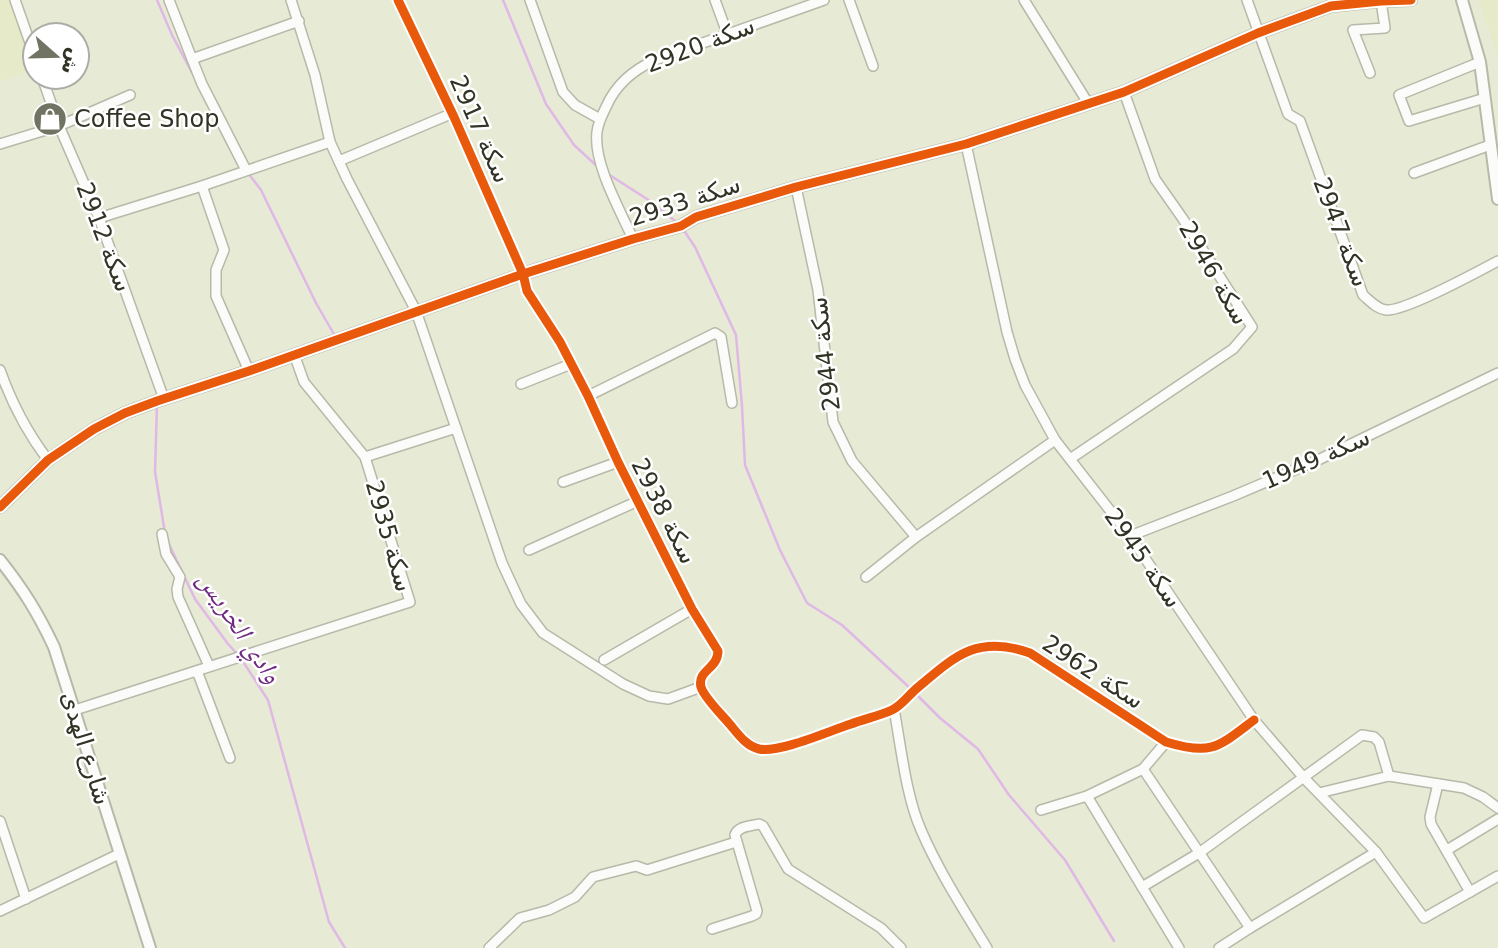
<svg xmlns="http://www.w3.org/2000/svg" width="1498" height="948" viewBox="0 0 1498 948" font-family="'DejaVu Sans','Noto Naskh Arabic',sans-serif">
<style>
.built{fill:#e6eac8}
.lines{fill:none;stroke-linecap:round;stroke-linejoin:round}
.stream{stroke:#e0b8e6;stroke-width:2.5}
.minor-casing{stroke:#b7b9a9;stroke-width:12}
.tertiary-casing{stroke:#b7b9a9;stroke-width:14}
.minor{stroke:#fbfcf9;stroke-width:9}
.tertiary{stroke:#fbfcf9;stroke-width:10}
.cycleway-casing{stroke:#fff;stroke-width:13}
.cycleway{stroke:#e8590c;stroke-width:9}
.labels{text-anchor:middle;stroke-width:5;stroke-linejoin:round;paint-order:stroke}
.street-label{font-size:24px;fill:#313325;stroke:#fff}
.poi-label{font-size:24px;fill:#313325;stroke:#fff;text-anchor:start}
.water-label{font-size:26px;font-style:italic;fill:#702a81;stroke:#fff}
</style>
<rect width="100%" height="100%" fill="#e7ead5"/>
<!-- built -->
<g class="built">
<path d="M0 0H19L35 43V69L0 81Z"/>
<path d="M1478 0H1498V55Z"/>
</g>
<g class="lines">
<!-- stream -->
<g class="stream">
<path d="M157 0 172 35 197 82"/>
<path d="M503 0 546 104 574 145 599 168"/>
<path d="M226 141 238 163"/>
<path d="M248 173 261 190 316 303 335 336"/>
<path d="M608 174 647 199 679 224"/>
<path d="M683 229 695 247 736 335 742 406 745 465 780 550 807 603 842 625 911 689"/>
<path d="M157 404 155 472 165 533"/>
<path d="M167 540 195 599 228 644 240 657 268 700 329 922 345 948"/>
<path d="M916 694 940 718 978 749 1009 795 1065 860 1114 941"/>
</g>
<!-- minor casing -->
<g class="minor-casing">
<g id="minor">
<path d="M15 0 35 57"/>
<path d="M169 0 192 59 299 21"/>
<path d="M291 0 315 75 330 142 347 179 416 311 502 563 521 604 543 633 623 684 649 696 668 699 701 687"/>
<path d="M398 0 454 117 523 274 527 291 560 342 588 396 618 462 692 609 718 651C718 669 697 670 701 687 704 697 720 713 727 721 736 731 745 746 759 749 780 753 829 731 851 724 864 719 879 716 892 710 901 706 908 696 916 689 955 656 977 634 1030 653L1166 742C1212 756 1218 747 1254 720"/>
<path d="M530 0 563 92 575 105 600 119"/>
<path d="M715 0 727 33"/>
<path d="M849 0 873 66"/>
<path d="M1024 0 1088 103"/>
<path d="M1247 0 1288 114 1300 121 1363 295C1370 301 1377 309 1386 310 1404 312 1479 271 1498 261"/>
<path d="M192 59 202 84 246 170"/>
<path d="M1480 62 1399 95 1409 121 1485 98"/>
<path d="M1370 73 1353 30 1385 28 1381 1"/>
<path d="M42 77 59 126 99 218 164 399"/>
<path d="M0 144 59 126 130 95"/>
<path d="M966 144 1007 332 1015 359 1025 385 1055 440 1130 536 1254 720 1304 778 1376 852 1424 918 1498 876"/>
<path d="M339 161 453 113"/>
<path d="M1414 173 1490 145"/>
<path d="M202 186 224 250 216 270V296L249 371"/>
<path d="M796 187 818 290 833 422 852 461 916 537"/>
<path d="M99 218 202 186 330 142"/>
<path d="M633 239C620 210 593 163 597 132 598 123 602 115 606 107 616 84 633 70 655 60L824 0"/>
<path d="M0 370C12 404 26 431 48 460"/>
<path d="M521 384 571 364"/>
<path d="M588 396 715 333 721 337 732 403"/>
<path d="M365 457 456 428"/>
<path d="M1070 459 1233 349 1252 327 1183 219 1155 179 1124 92"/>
<path d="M563 482 618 462"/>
<path d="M162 534 166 554 180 577 177 589 178 597 209 666"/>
<path d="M1130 536 1233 496 1318 460 1498 373"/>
<path d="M529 550 638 501"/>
<path d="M866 577 916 537 1055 440"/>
<path d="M604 660 692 609"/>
<path d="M197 671 230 758"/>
<path d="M894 709C901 747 906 796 921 830 939 872 964 910 987 948"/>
<path d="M75 710 410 602 365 457 304 382 294 354"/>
<path d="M1143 769 1250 928"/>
<path d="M1438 784 1430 817 1431 824 1470 892"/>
<path d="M1319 793 1389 776 1464 788 1483 797 1498 808"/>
<path d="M1087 796 1179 948"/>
<path d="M1041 810 1087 796 1143 769 1166 742"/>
<path d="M0 821 26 899"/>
<path d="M1447 850 1498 819"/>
<path d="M1142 887 1199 853 1362 735 1374 737 1379 742 1389 776"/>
<path d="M0 911 119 854"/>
<path d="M712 929 752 916 756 914 757 911 735 835C738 826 751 826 759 824L763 826 788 869 881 928 901 948"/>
<path d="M489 948 520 918 549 910 575 897 593 877 636 866 647 870 736 842"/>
<path d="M1219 948 1250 928 1376 852"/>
</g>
</g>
<!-- tertiary casing -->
<g class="tertiary-casing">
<g id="tertiary">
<path d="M1462 0 1480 62 1498 199"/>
<path d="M0 507 48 460 94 429 125 413 157 401 249 371 523 274 633 239 681 226 696 217 796 187 966 144 1124 92 1258 33 1331 6 1381 1 1411 0"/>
<path d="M0 560C23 589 38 613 54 647L150 948"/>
</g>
</g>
<!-- minor -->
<use href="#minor" class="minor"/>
<!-- tertiary -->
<use href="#tertiary" class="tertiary"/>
<!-- cycleway casing -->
<g class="cycleway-casing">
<g id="cycleway">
<path d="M398 0 454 117 523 274 527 291 560 342 588 396 618 462 692 609 718 651C718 669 697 670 701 687 704 697 720 713 727 721 736 731 745 746 759 749 780 753 829 731 851 724 864 719 879 716 892 710 901 706 908 696 916 689 955 656 977 634 1030 653L1166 742C1212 756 1218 747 1254 720"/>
<path d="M0 507 48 460 94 429 125 413 157 401 249 371 523 274 633 239 681 226 696 217 796 187 966 144 1124 92 1258 33 1331 6 1381 1 1411 0"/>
</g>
</g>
<!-- cycleway -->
<use href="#cycleway" class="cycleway"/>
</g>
<!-- icons -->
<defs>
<g id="shop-disc" transform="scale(1.75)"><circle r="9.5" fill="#717363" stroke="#fff"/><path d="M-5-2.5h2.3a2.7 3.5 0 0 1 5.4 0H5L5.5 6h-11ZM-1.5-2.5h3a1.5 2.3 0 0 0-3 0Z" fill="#fff"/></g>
</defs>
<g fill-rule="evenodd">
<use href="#shop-disc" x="50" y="119"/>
</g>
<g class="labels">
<!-- street labels -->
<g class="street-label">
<text transform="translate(700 45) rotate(-21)" y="8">سكة 2920</text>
<text transform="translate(480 129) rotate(66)" y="8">سكة 2917</text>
<text transform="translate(685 201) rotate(-18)" y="8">سكة 2933</text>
<text transform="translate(1341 232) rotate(69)" y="8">سكة 2947</text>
<text transform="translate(104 237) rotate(69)" y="8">سكة 2912</text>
<text transform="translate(1214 273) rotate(60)" y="8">سكة 2946</text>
<text transform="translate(825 354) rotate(-97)" y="8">سكة 2944</text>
<text transform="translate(1316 459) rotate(-24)" y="8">سكة 1949</text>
<text transform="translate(664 511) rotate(63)" y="8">سكة 2938</text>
<text transform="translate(389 536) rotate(74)" y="8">سكة 2935</text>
<text transform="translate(1143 558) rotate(55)" y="8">سكة 2945</text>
<text transform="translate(1093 672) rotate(33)" y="8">سكة 2962</text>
<text transform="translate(86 748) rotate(73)" y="8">شارع الهدى</text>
</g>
<!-- poi labels -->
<g class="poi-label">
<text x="74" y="127">Coffee Shop</text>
</g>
<!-- water labels -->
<g class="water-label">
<text transform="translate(240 627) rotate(56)" y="9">وادي الخريس</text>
</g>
</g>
<!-- north arrow -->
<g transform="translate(56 56) rotate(110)"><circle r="33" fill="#ffffff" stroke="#adada8" stroke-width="2"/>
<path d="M0-5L12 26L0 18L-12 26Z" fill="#717363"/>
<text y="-10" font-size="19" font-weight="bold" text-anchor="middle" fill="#313325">ش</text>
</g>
</svg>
